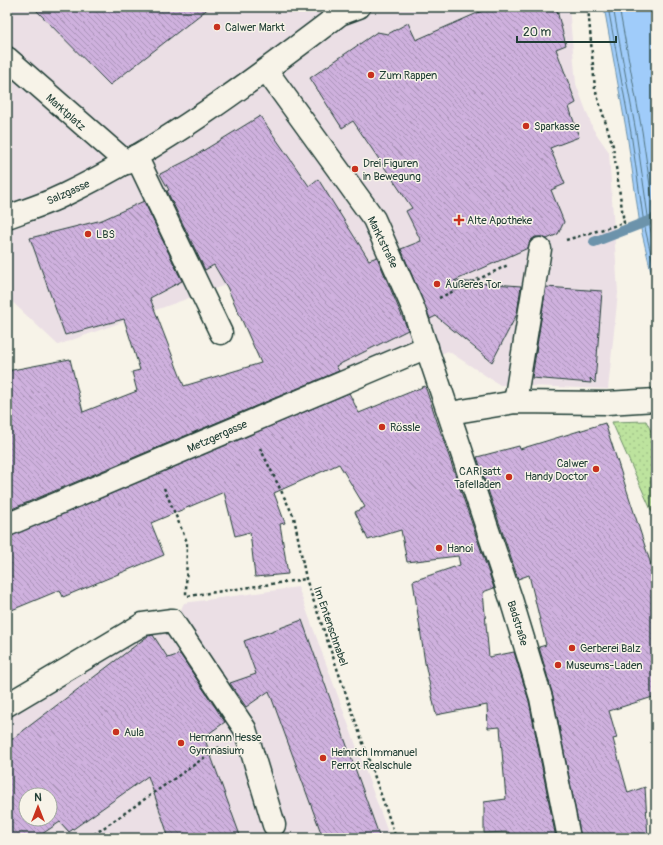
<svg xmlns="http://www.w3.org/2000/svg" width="663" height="845" viewBox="0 0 663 845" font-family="Pangolin,sans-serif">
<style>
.built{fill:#ebdfe5;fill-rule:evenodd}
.grass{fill:url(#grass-dots);stroke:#6e9069}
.water{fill:#a0ccfa;stroke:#6c93ab}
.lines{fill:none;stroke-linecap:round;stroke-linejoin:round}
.shore{stroke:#537683;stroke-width:1}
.stream{stroke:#6c93ab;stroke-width:10}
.building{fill:url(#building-back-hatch);stroke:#1f3d34;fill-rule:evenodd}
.minor-casing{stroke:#1f3d34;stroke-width:25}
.path{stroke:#1f3d34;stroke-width:2.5;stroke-dasharray:3 3;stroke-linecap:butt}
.minor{stroke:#f7f3e8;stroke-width:22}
.poi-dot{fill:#c8321e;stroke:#f7f3e8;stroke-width:1.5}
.labels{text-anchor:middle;stroke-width:3;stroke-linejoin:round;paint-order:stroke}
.poi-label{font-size:11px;fill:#1f3d34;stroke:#f7f3e8;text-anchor:start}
.street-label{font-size:11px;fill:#1f3d34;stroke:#f7f3e8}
</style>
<defs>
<pattern id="grass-dots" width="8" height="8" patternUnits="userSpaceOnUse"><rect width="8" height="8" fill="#bde39e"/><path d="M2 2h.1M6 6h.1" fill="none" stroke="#a2c489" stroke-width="1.8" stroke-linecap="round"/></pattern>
<pattern id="building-back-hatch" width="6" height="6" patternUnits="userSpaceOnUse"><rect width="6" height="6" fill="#cfb1de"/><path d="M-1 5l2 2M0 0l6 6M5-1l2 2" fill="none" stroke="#a791b5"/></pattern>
</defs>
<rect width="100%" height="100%" fill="#f7f3e8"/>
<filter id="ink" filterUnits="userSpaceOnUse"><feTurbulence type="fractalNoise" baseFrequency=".025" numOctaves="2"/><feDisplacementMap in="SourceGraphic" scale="8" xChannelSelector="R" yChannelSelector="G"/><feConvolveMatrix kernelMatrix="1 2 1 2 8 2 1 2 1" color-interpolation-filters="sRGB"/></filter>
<g filter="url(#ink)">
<!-- built -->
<g class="built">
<path d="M7 7H569L576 84 593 129 609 152 618 293 608 389 500 385 448 351 348 392 273 268 58 345 7 297Z"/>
<path d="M298 587 390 838H7V691L144 617 177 618 184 603ZM26 795H50V819H26Z"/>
</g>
<!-- grass -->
<path class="grass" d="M646 421 653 435 656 437V521L612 422Z"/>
<!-- water -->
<path class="water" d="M604 7H656V292L640 225 627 134Z"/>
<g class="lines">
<!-- shore -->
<g class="shore">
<path d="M608 7 631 133 644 224 656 275"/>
<path d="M613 7 636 132 649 223 656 253"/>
<path d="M619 7 642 131 656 226"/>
</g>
<!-- stream -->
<path class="stream" d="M594 242 656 218"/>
</g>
<!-- building -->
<g class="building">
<path d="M33 7H210L110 85Z"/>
<path d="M491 7H556L566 45 556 49 576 103 569 107 579 137 550 148 565 184 551 190 564 222 558 234 547 239 542 237H535L530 241 528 248 454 281 521 286 517 314 492 362 436 316 430 319 401 249 421 241 406 211 412 208 353 121 342 128 310 78 377 32 388 34 408 23 416 40Z"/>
<path d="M260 116 309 186 318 179 369 260 377 257 408 330 336 366 339 371 7 511V371L70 359 83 412 137 391 132 372 140 370 124 319 65 335 30 238 102 220 144 201 182 281 150 298 184 386 261 363 227 287 214 265 205 270 167 191 169 190 160 174 188 160Z"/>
<path d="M546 287 602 291 595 383 590 378 591 383 532 378Z"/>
<path d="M425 386 494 588 483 592 489 657 514 652 529 701 556 838H509V832L484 833V802L506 799 500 727 488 728 487 705 436 715 425 663 413 581 460 565 458 556 407 562 401 530 368 540 355 512 365 507 339 464 274 493 285 523 280 524 288 574 255 577 250 532 235 536 224 492 151 523 164 555 63 597 60 590 7 612V537L349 393 359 413Z"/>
<path d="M605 423 656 580V696L609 711 617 738 613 739 628 793 645 787 648 838H581L553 696 539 647 546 645 529 575 518 579 477 457 519 446 520 449Z"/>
<path d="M302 620 380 838H323L269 691 246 707 230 683 256 674 244 641Z"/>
<path d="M153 635 168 658 180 654 225 722 204 737 241 838H169L148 776 69 832 60 822 36 838H7V743L148 636ZM26 795H50V819H26Z"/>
</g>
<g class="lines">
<!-- minor casing -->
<g class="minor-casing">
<g id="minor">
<path d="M7 58 127 163"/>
<path d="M266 70 374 219 414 310 511 599 541 698 569 838"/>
<path d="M136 156 221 333"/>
<path d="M7 217C26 210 46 204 64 195 164 147 252 81 340 14L359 7"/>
<path d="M515 402 540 249"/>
<path d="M450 413 515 402 607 403 656 400"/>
<path d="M7 525 427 347"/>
<path d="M7 705 143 624 172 620 245 729 274 825"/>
</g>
</g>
<!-- path -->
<g class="path">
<path d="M566 240 624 223 613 146 595 89 588 7"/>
<path d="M439 298 508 265"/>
<path d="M260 448 294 517 306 579 396 838"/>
<path d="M164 488 187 542 186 596"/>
<path d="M188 596 306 579"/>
<path d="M89 838 221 746"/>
</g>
<!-- minor -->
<use href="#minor" class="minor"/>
</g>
</g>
<!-- markers -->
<g class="poi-dot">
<circle cx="217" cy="27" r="4"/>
<circle cx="371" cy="75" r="4"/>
<circle cx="526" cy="126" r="4"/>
<circle cx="355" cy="169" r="4"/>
<path d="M457 214h4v4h4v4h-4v4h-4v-4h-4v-4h4z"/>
<circle cx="88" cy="234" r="4"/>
<circle cx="437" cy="284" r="4"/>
<circle cx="382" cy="427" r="4"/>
<circle cx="596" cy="469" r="4"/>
<circle cx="509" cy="477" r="4"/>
<circle cx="439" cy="548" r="4"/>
<circle cx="572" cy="648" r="4"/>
<circle cx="558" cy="665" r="4"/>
<circle cx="116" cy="732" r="4"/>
<circle cx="181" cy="743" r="4"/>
<circle cx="323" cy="758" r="4"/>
</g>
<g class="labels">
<!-- poi labels -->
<g class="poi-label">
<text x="225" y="31">Calwer Markt</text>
<text x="379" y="79">Zum Rappen</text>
<text x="534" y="130">Sparkasse</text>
<text x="363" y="167">Drei Figuren<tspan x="363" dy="13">in Bewegung</tspan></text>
<text x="467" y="224">Alte Apotheke</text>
<text x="96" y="238">LBS</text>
<text x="445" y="288">Äußeres Tor</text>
<text x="390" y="431">Rössle</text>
<text x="588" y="467" text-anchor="end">Calwer<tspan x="588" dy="13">Handy Doctor</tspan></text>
<text x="501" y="475" text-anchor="end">CARIsatt<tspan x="501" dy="13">Tafelladen</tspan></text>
<text x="447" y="552">Hanoi</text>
<text x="580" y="652">Gerberei Balz</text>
<text x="566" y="669">Museums-Laden</text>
<text x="124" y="736">Aula</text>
<text x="189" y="741">Hermann Hesse<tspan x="189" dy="13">Gymnasium</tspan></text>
<text x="331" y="756">Heinrich Immanuel<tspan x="331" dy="13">Perrot Realschule</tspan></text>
</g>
<!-- street labels -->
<g class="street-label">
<text transform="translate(66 112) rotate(42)" y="4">Marktplatz</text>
<text transform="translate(68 192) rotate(-24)" y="4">Salzgasse</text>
<text transform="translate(383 242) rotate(64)" y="4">Marktstraße</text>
<text transform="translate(217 436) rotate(-24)" y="4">Metzgergasse</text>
<text transform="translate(518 623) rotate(73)" y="4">Badstraße</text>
<text transform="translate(331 626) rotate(71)" y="4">Im Entenschnabel</text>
</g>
</g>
<!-- margin -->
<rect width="663" height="845" fill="none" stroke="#f7f3e8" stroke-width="24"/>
<rect x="12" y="12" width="639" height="821" fill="none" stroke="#1f3d34" stroke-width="1.5" filter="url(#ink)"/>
<!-- north arrow -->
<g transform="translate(38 807)"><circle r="19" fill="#f7f3e8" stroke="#a1aaa0"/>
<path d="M0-3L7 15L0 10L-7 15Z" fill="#c8321e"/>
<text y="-6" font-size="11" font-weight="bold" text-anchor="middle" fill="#1f3d34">N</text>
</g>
<!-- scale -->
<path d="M517 36v6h99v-6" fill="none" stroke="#1f3d34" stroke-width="2"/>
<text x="523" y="36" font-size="12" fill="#1f3d34" stroke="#f7f3e8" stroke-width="3" paint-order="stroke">20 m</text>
</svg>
